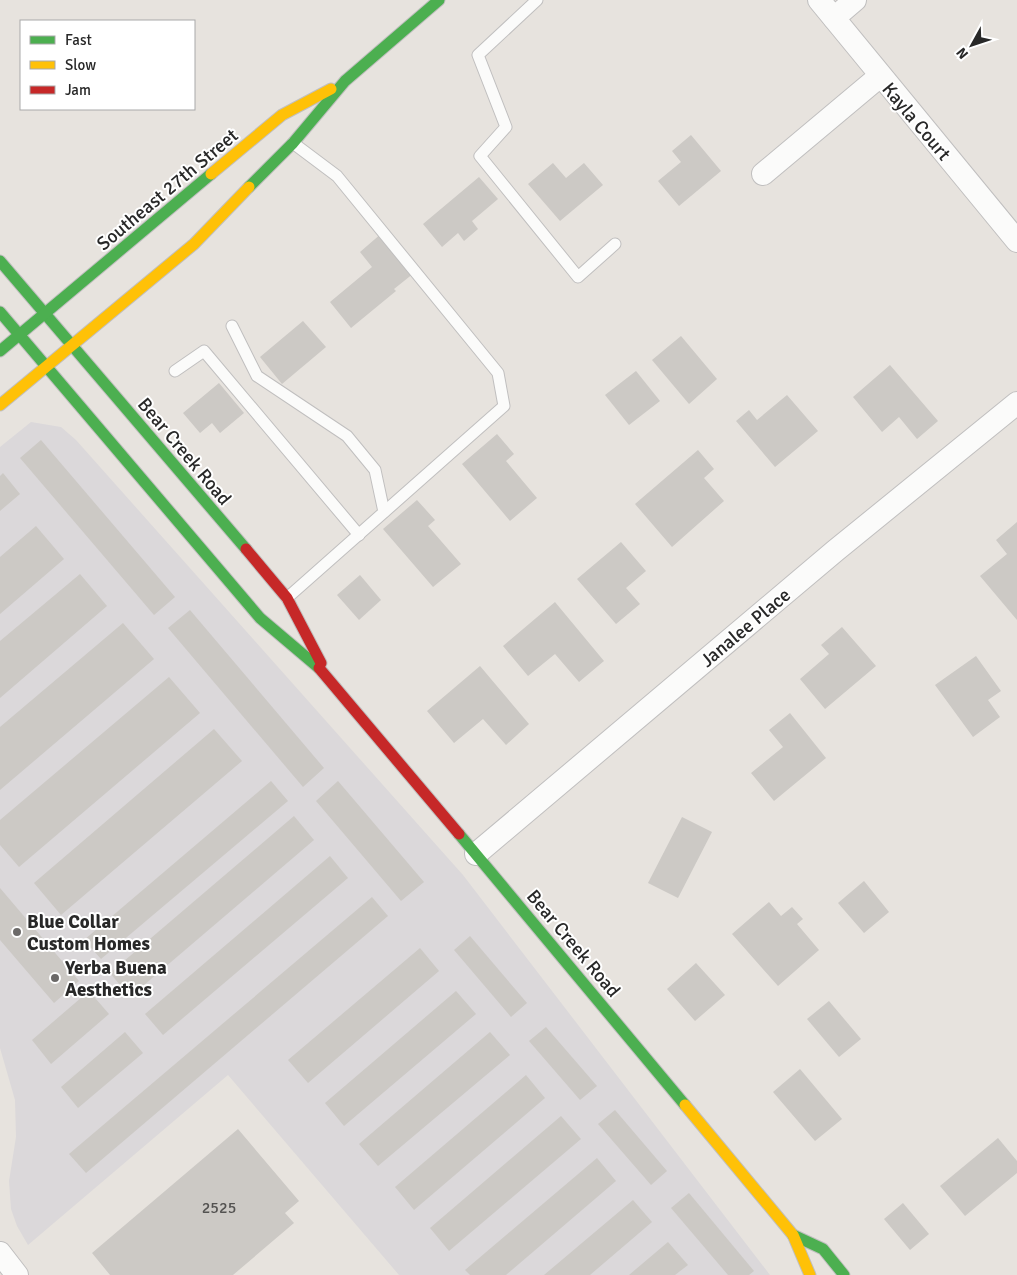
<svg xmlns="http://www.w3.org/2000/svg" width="1017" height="1275" viewBox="0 0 1017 1275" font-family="Signika,sans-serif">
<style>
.industrial{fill:#dbd8da}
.building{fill:#ccc9c5}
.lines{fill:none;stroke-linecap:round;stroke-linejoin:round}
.lane-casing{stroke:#c0bfbf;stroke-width:13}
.street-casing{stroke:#c0bfbf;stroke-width:24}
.fast-casing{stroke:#c0bfbf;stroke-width:13}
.slow-casing{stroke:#c0bfbf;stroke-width:13}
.jam-casing{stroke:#c0bfbf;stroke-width:13}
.lane{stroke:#fbfbfa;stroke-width:11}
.street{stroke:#fbfbfa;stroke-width:22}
.fast{stroke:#4caf50;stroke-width:11}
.slow{stroke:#ffc107;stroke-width:11}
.jam{stroke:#c62828;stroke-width:11}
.poi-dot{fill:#6b6968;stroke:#fff;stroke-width:2}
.labels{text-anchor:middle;stroke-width:4;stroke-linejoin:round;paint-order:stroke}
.number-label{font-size:16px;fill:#535251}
.street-label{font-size:19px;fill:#282828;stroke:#fff}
.poi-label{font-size:19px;font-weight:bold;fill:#282828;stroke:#fff;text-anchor:start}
</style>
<rect width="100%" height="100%" fill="#e7e3de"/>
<!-- industrial -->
<path class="industrial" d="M31 422 61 427 76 440 463 875 770 1275H399L228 1075 28 1245 17 1226 11 1209 9 1181 16 1137 15 1100 0 1048V447Z"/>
<!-- building -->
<g class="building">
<path d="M691 135 721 171 679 206 658 181 681 162 672 151Z"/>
<path d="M553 163 566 178 584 163 603 185 560 221 528 184Z"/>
<path d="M479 177 498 199 472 221 478 229 464 241 458 233 442 247 423 224Z"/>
<path d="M382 233 414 273 394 289 396 291 351 328 330 302 372 267 360 252Z"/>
<path d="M303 321 326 347 282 384 260 357Z"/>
<path d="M681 336 717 379 689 404 652 360Z"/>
<path d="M890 365 938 421 917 439 899 417 882 432 853 397Z"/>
<path d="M636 371 660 401 629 425 605 395Z"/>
<path d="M219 383 244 413 220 433 212 423 200 433 183 413Z"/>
<path d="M787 395 818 431 775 467 736 421 749 410 757 420Z"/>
<path d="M497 434 514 454 506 461 537 498 510 521 462 464Z"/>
<path d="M41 440 175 597 154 615 20 458Z"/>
<path d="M698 450 714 469 704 478 724 501 672 547 635 504Z"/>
<path d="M3 473 20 494 0 511V476Z"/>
<path d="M417 500 435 520 428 526 461 564 433 587 383 529Z"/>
<path d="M1017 522V620L980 576 1007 554 996 540Z"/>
<path d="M36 526 64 559 0 614V557Z"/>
<path d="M621 542 646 571 626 588 640 604 616 624 577 579Z"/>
<path d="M80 574 107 606 0 698V641Z"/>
<path d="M360 575 381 600 359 620 337 595Z"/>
<path d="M555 602 604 661 579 682 555 654 528 676 503 646Z"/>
<path d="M190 610 324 768 303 787 168 628Z"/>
<path d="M123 623 154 659 0 790V727Z"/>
<path d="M842 627 876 666 825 709 800 679 829 654 821 645Z"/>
<path d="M976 656 1001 691 988 700 1000 717 973 737 935 685Z"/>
<path d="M480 666 529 724 506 745 483 719 454 743 427 711Z"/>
<path d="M169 677 200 713 19 867 0 845V820Z"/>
<path d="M790 713 826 758 774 801 751 773 783 747 769 730Z"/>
<path d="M214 729 242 761 61 915 34 883Z"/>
<path d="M271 781 288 801 101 959 84 940Z"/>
<path d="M338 781 424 882 401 901 316 801Z"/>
<path d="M294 816 314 840 130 997 110 973Z"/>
<path d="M682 817 712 832 678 898 648 883Z"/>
<path d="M330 856 348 878 163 1035 145 1014Z"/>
<path d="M864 881 889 912 864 933 838 903Z"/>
<path d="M0 888 79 981 54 1003 0 940Z"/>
<path d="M372 897 388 916 86 1173 69 1154Z"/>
<path d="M769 902 781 916 792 907 803 919 797 924 819 950 778 986 732 934Z"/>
<path d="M470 936 527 1003 511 1017 454 950Z"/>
<path d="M420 948 439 971 308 1083 288 1060Z"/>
<path d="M696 963 725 995 695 1021 667 989Z"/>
<path d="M89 991 109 1014 51 1064 32 1040Z"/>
<path d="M456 991 476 1014 344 1126 325 1103Z"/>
<path d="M829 1001 861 1039 839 1057 807 1019Z"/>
<path d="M546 1027 597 1086 580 1100 529 1041Z"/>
<path d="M125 1032 143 1053 78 1108 61 1087Z"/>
<path d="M490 1032 510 1055 378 1166 359 1144Z"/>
<path d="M800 1069 842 1119 815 1141 773 1092Z"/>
<path d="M526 1075 545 1098 414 1210 395 1187Z"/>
<path d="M615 1110 667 1171 651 1185 598 1124Z"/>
<path d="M561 1116 581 1139 449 1251 430 1228Z"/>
<path d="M238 1129 299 1201 285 1213 294 1223 233 1275H110L92 1253Z"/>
<path d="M998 1138 1017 1161V1173L965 1216 940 1186Z"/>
<path d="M597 1158 616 1181 506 1275H470L465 1270Z"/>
<path d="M689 1193 754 1271 749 1275H728L671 1208Z"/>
<path d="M633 1200 652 1222 590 1275H544Z"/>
<path d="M903 1203 929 1234 910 1250 884 1219Z"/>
<path d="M668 1242 688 1265 675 1275H629Z"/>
</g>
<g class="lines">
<!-- lane casing -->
<g class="lane-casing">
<g id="lane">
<path d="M537 0 478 55 506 127 480 156 578 277 615 244"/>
<path d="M232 326 257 376 347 436 375 470 384 512"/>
<path d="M175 371 204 351 359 535"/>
<path d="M287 598 504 406 498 373 337 176 293 143"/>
</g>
</g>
<!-- street casing -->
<g class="street-casing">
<g id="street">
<path d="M819 0 1017 241"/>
<path d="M834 18 855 0"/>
<path d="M763 174 880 76"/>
<path d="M476 854 835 551 1017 403"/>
<path d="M0 1253 17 1275"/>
</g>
</g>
<!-- fast casing -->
<g class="fast-casing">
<g id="fast">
<path d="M249 187 293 143 345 81 439 0"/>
<path d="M0 261 246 549"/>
<path d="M0 312 260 618 319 668"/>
<path d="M0 351 211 174"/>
<path d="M459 834 685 1105"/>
<path d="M793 1235 823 1249 844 1275"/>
</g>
</g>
<!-- slow casing -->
<g class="slow-casing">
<g id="slow">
<path d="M211 174 282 115 331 89"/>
<path d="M0 405 194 244 249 187"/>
<path d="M685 1105 793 1235 810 1275"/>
</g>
</g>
<!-- jam casing -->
<g class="jam-casing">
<g id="jam">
<path d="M246 549 287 598 321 663"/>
<path d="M319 668 459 834"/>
</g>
</g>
<!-- lane -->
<use href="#lane" class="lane"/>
<!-- street -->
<use href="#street" class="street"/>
<!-- fast -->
<use href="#fast" class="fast"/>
<!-- slow -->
<use href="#slow" class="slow"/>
<!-- jam -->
<use href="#jam" class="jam"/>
</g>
<!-- markers -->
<g class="poi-dot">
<circle cx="17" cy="932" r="5"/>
<circle cx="55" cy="978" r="5"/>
</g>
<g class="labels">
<!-- number labels -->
<g class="number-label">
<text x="219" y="1213">2525</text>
</g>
<!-- street labels -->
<g class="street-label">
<text transform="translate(917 121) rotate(50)" y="7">Kayla Court</text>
<text transform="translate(167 189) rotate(-40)" y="7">Southeast 27th Street</text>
<text transform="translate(185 451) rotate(50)" y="7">Bear Creek Road</text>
<text transform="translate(745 627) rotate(-40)" y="7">Janalee Place</text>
<text transform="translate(574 943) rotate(50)" y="7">Bear Creek Road</text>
</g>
<!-- poi labels -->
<g class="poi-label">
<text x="27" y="928">Blue Collar<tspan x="27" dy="22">Custom Homes</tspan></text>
<text x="65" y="974">Yerba Buena<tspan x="65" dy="22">Aesthetics</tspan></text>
</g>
</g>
<!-- legend -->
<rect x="20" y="20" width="175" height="90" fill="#ffffff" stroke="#a9a9a9"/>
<rect x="30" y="36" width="25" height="8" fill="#4caf50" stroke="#a9a9a9"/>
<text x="65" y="45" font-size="15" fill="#282828">Fast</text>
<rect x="30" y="61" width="25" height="8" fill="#ffc107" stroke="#a9a9a9"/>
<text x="65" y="70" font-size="15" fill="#282828">Slow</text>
<rect x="30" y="86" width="25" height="8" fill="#c62828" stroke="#a9a9a9"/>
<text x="65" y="95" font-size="15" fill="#282828">Jam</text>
<!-- north arrow -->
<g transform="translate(972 45) rotate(230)" stroke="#ffffff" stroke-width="4" paint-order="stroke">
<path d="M0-4L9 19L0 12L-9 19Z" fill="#282828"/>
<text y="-8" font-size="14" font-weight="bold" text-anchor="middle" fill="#282828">N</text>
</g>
</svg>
